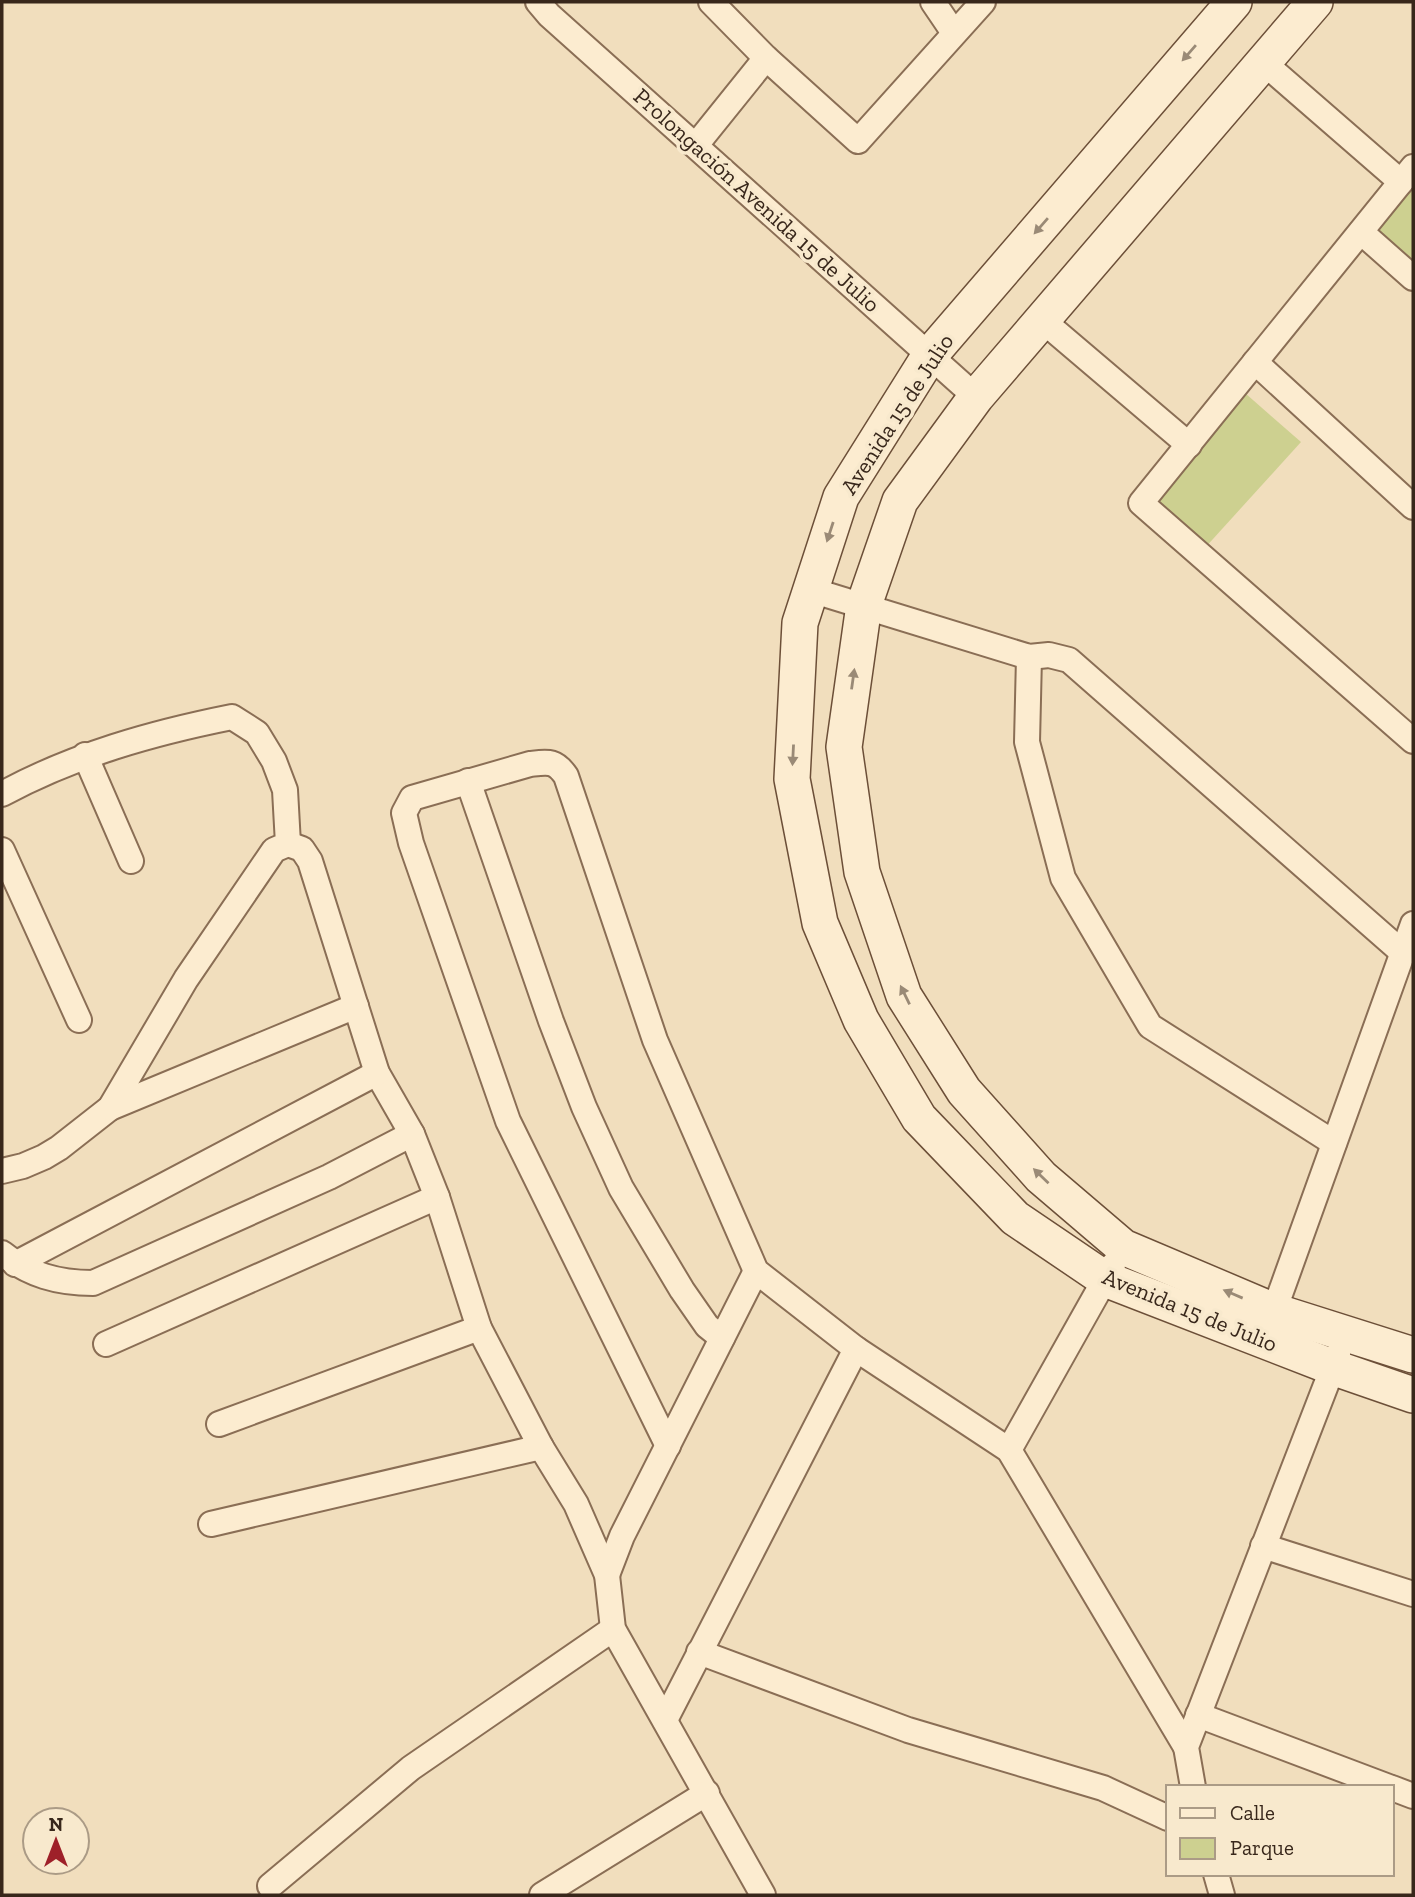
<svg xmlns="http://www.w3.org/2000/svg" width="1415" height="1897" viewBox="0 0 1415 1897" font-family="'Zilla Slab',serif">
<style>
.green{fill:#cdd090}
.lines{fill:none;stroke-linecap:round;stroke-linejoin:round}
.street-casing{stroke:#8a6e55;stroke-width:28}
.secondary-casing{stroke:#6c4f38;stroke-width:38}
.street{stroke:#fcecd0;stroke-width:24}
.secondary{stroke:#fcecd0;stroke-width:35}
.oneway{fill:#9a8a76}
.labels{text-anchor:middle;stroke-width:7;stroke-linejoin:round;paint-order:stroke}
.street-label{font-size:23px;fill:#38271b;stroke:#f8e9cd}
</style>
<rect width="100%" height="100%" fill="#f1debd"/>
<!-- green -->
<g class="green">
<path d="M1413 186V270L1371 233Z"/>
<path d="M1245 393 1301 442 1203 550 1149 502Z"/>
</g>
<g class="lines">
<!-- street casing -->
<g class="street-casing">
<g id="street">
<path d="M538 2 549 15 976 397"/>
<path d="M711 2 766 58 858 141 983 2"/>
<path d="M933 2 954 33"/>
<path d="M1263 62 1401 182"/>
<path d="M696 145 766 58"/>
<path d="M1413 167 1141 503 1413 741"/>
<path d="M1361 232 1413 278"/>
<path d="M1042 320 1189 445"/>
<path d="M1255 362 1413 507"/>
<path d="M811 590 1029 657 1049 655 1069 660 1403 953"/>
<path d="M1029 657 1027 742 1063 878 1150 1026 1334 1143"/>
<path d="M85 755 131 861"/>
<path d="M468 781 551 1021 584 1107 621 1188 682 1290 707 1326 722 1338"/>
<path d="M2 794C74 755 152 733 232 717L257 733 274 761 285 790 288 844 274 850 186 979 110 1108 59 1148 44 1157 23 1166 2 1171"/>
<path d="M288 844 302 849 310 861 377 1073 412 1134 437 1197 479 1328 541 1447 576 1504 607 1575 613 1629 763 1895"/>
<path d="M2 850 79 1020"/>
<path d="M110 1108 356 1006"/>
<path d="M2 1253C29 1275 58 1283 93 1283L329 1177 412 1134"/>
<path d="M15 1264 377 1073"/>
<path d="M1274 1311 1413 924"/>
<path d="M106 1344 437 1197"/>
<path d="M219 1424 479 1328"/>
<path d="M668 1446 508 1121 411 843 404 813 412 798 530 764C548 762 555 760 566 776L655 1040 756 1271 856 1349 1009 1450 1186 1747"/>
<path d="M1009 1450 1113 1265"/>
<path d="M211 1524 541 1447"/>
<path d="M1263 1546 1413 1594"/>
<path d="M607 1575 622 1536 756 1271"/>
<path d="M699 1652 908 1730 1103 1788 1168 1818"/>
<path d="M1198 1715 1389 1787"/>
<path d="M665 1720 856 1349"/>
<path d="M1193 1787 1186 1747 1338 1354"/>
<path d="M1392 1788 1413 1796"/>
<path d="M1216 1874 1222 1895"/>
<path d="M270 1886 411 1768 613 1629"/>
<path d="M542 1895 707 1793"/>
</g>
</g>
<!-- secondary casing -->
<g class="secondary-casing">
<g id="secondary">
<path d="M1234 2 930 355 841 497 800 623 792 779 820 923 861 1020 919 1118 1015 1218 1105 1279 1332 1367 1413 1395"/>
<path d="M1315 2 976 397 900 501 864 605 844 747 862 872 904 996 964 1091 1041 1177 1123 1247 1274 1311 1413 1355"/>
</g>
</g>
<!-- street -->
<use href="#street" class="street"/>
<!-- secondary -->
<use href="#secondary" class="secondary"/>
</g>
<!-- one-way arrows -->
<defs><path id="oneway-solid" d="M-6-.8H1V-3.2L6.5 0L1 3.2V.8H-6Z" transform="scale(1.75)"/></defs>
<g class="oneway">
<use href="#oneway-solid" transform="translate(1189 53) rotate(131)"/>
<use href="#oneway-solid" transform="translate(1041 226) rotate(131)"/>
<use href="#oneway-solid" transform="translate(830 532) rotate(108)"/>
<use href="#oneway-solid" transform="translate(853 679) rotate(-82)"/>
<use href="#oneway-solid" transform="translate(793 755) rotate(93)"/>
<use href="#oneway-solid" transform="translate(905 995) rotate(-116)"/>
<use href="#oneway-solid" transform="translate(1041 1176) rotate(-136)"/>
<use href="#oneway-solid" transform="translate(1233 1294) rotate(-157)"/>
</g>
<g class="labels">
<!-- street labels -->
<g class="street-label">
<text transform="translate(757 200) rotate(42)" y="8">Prolongación Avenida 15 de Julio</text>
<text transform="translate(897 414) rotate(-57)" y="8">Avenida 15 de Julio</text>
<text transform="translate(1190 1310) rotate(22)" y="8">Avenida 15 de Julio</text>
</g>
</g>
<!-- border -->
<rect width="1415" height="1897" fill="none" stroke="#38271b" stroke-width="7"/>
<!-- legend -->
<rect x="1166" y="1785" width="228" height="91" fill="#f8e9cd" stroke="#ab9b86" stroke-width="2"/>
<rect x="1180" y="1808" width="35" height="10" fill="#fcecd0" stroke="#ab9b86" stroke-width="2"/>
<text x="1230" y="1820" font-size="21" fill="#38271b">Calle</text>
<rect x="1180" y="1838" width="35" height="21" fill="#cdd090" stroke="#ab9b86" stroke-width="2"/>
<text x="1230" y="1855" font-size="21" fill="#38271b">Parque</text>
<!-- north arrow -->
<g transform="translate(56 1841)"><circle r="33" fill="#f8e9cd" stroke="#ab9b86" stroke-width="2"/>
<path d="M0-5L12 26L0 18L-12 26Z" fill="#9e2029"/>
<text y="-10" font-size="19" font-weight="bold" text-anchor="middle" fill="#38271b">N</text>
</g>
</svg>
